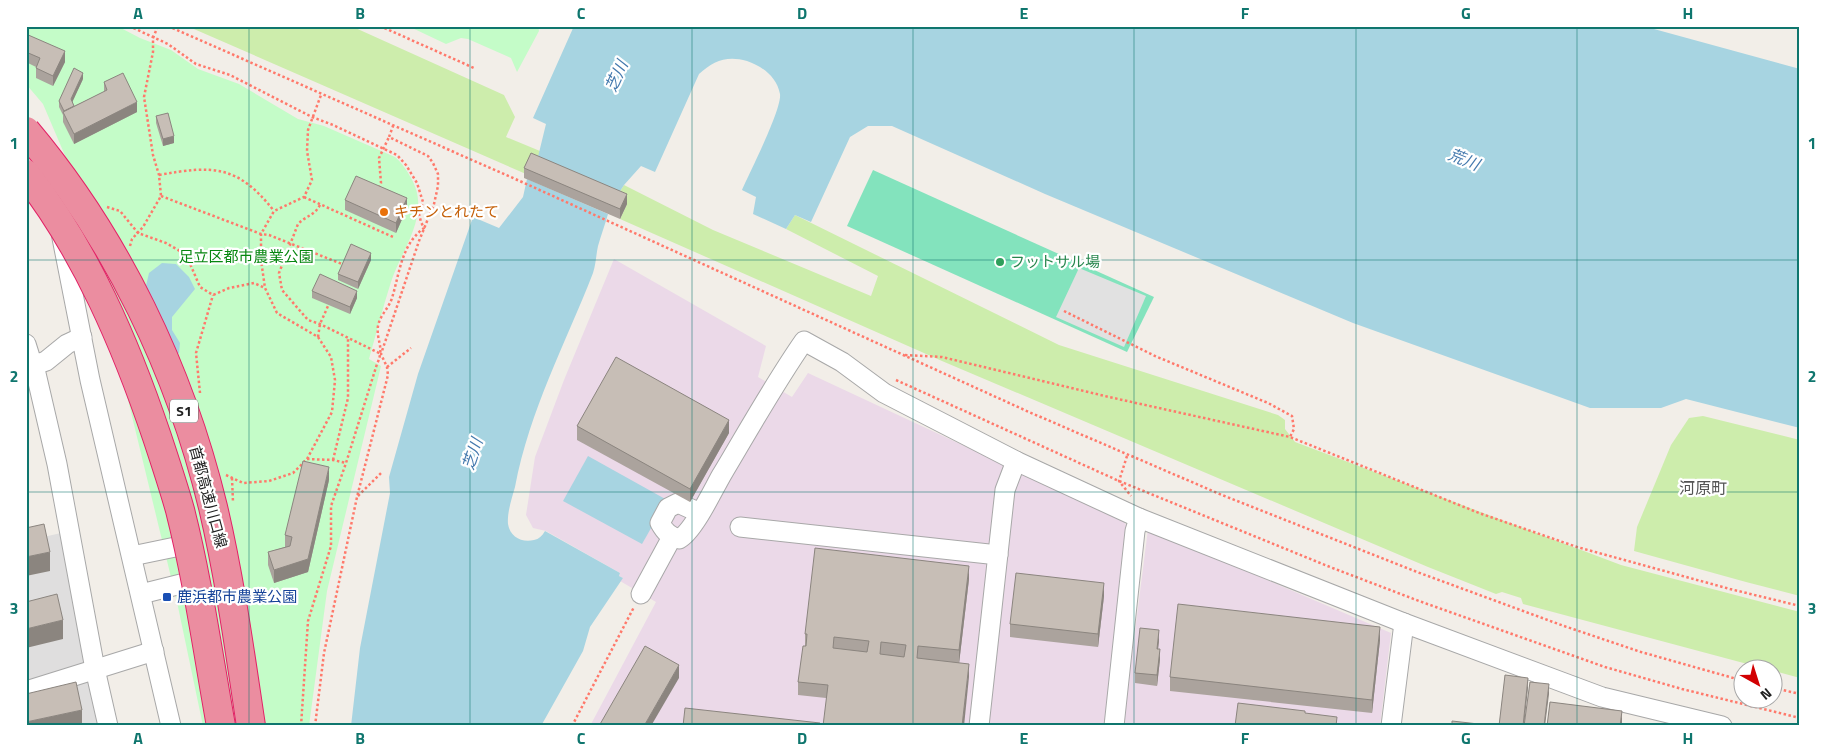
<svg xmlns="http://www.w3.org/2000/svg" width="1826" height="752" viewBox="0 0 1826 752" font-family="'Titillium Web','Noto Sans JP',sans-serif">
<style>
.residential{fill:#dfdede}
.industrial{fill:#ebd9e8}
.grass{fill:#cdedac}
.park{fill:#c4fcc8}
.pitch{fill:#83e3bd}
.parking{fill:#e1e1e1}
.water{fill:#a7d4e1}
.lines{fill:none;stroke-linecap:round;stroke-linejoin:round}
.minor-casing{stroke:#a8a8a8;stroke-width:21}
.path{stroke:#ff796b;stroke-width:2.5;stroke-dasharray:2.5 2.5;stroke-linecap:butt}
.minor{stroke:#fff;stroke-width:19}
.highway-bridge-casing{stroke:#e32166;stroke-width:30;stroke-linecap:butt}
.highway-bridge{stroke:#eb8da0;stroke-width:28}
.wall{fill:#aba39d}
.shaded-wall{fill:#8b857f}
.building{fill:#c7beb6;stroke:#8b857f;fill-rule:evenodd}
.grid{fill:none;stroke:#0f766e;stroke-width:1;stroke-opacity:0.55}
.food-dot{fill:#e8710a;stroke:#fff;stroke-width:2}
.leisure-dot{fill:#2e9e5b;stroke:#fff;stroke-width:2}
.transit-dot{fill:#1a4fb4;stroke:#fff;stroke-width:2}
.labels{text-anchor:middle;stroke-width:4.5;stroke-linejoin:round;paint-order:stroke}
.shield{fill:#fff;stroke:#646464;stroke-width:1}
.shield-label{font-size:14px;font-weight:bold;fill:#212121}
.food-label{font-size:15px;fill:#c56008;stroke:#fff;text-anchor:start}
.park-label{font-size:15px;fill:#078710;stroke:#fff}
.leisure-label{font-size:15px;fill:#27864d;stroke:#fff;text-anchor:start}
.street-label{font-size:15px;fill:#212121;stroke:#fff}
.transit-label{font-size:15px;fill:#164399;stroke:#fff;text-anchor:start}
.water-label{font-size:16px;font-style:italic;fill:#457aae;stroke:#fff}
.neighbourhood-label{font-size:16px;fill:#545454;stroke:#fff}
.neatline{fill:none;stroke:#0f766e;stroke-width:2}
.grid-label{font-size:16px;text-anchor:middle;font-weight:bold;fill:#0f766e}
</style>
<rect width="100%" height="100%" fill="#f2eee8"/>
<!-- residential -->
<path class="residential" d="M61 533 104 726H26V541Z"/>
<!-- industrial -->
<g class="industrial">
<path d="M614 259 766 346 758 377 792 397 808 373 1123 520 1129 530 1104 726H590L656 602 620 581 623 578 619 576 620 573 546 531 533 528 526 515 535 457 564 380Z"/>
<path d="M1148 529 1391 633 1380 726H1123Z"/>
</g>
<!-- grass -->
<g class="grass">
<path d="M187 26H351L504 95 515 117 506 137 540 151 536 165 526 174Z"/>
<path d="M624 185 713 230 871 296 878 276 786 229 795 215 1059 345 1278 415 1285 420V429L1295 442 1621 565 1800 612V678L1523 604 1521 598 1502 592 1496 594 1428 567 942 361 620 219 627 204 615 199Z"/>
<path d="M1703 416 1800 440V596L1746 582 1634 551 1637 527 1671 445 1689 418Z"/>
</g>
<!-- park -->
<g class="park">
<path d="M26 26H117L140 38 171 50 198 69 239 84 298 119 324 126 395 157C402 163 406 169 411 178 432 214 402 248 391 282 383 307 376 334 369 359L381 366 327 591 309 726H203L177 602 114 342 93 241 72 172 43 104 26 84Z"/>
<path d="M408 26H538L539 31 517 72 511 58 468 39 461 38 446 44Z"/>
</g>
<!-- pitch -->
<path class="pitch" d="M873 170 1154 297 1127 352 847 226Z"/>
<!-- parking -->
<path class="parking" d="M1079 268 1146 296 1124 347 1056 317Z"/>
<!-- water -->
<g class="water">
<path d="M574 26H1643L1800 69V428L1686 399 1661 408H1590L1353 323 1045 194 892 126H868L850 137 811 222 795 215 786 229 753 214 756 197 742 190C750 172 782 109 780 94 777 77 762 66 747 61 727 55 713 61 699 74L655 172 641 166 624 185 615 199 536 165 546 124 533 118Z"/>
<path d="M527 179 608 214C605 225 601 235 598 246 596 255 596 264 593 273 565 345 530 409 515 487 512 498 507 512 508 524 510 537 522 543 534 540 539 539 542 536 545 531L620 573 619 576 623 578 590 627 583 651 541 726H351L360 648 390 493 389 477 418 374 473 217 499 228 523 197Z"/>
<path d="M162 263 176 264 189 277 195 289 172 317V330L180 343 179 353 175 356 145 290 149 273Z"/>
<path d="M588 456 667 500 642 544 563 501Z"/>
</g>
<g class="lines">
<!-- minor casing -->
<g class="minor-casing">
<g id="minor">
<path d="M61 233 90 380 171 726"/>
<path d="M26 344 31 360 34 365 57 464 95 669 108 726"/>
<path d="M26 368 46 361 67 344 82 337"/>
<path d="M700 513 678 503 668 508 660 523C665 532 669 536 679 539 693 532 712 492 721 476 748 431 774 384 804 341L842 362 884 393 1016 461 1139 518 1404 623 1602 697 1722 726"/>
<path d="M740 527 998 555"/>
<path d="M132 556 185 545 193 581 141 594"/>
<path d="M641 594 672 537"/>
<path d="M26 691 154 651"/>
<path d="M979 726 1005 490 1016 461"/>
<path d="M1114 726 1135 531 1139 518"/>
<path d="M1391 726 1404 623"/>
</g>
</g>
<!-- path -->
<g class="path">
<path d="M129 26 168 44 196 64 230 75 312 117 333 125 397 155 406 165 417 183 423 202 419 214 421 222 424 228C401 245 400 272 392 298 389 308 380 315 378 326 376 341 385 347 377 364L346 463 331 506V546L308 621 301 726"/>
<path d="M168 26 522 182 1029 412 1222 495 1417 572 1564 626 1641 652 1744 681"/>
<path d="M380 26 474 68"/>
<path d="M159 175C213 165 238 165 274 211"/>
<path d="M379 188 381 183 379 158 389 137"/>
<path d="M161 196 261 234 269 235 342 264"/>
<path d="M304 197 393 237"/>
<path d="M320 205C314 216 307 215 298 224L279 273 282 290 308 320 320 324 381 354"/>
<path d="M107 207 120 211 138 233 166 243 180 251 191 266 200 287 213 295 229 288 254 283 265 288"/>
<path d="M130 246 132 239 143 227 161 196 159 175 153 155 144 97 153 52V38L158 26"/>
<path d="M1064 311 1155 356 1268 403 1292 416 1294 429 1290 437"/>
<path d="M318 337 320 324 328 306"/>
<path d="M905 355 942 357 1109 397 1290 437 1479 513 1577 547 1730 589 1800 606"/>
<path d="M387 367 411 348"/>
<path d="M896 380 1119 481 1330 567 1419 601 1605 667 1682 689 1800 718"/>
<path d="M200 393 196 353 213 295"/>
<path d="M1127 456 1119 481 1131 496"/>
<path d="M307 459 333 460 346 463"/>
<path d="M333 460 348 398V337"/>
<path d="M226 475 243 483 269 481 293 473 307 459 332 412 335 380 331 357 318 337 277 313 265 288 261 260V234L274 211 304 197 312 180 307 151 308 130 321 95"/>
<path d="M232 478 233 502"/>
<path d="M358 496 381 473"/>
<path d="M1774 688 1800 694"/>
<path d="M315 726 324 653 357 497 388 375 387 367 381 354 419 241 434 204 438 186V174L433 163 428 156 389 137 393 126"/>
<path d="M572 726 634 607"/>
</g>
<!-- minor -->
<use href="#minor" class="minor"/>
<!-- highway-bridge casing -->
<g class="highway-bridge-casing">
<g id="highway-bridge">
<path d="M26 131C117 239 180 371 213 507 230 579 240 653 251 726"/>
<path d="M26 174C86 251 126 345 157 437 165 461 173 485 180 510 198 581 208 654 221 726"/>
</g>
</g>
<!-- highway-bridge -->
<use href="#highway-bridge" class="highway-bridge"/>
</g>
<!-- wall -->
<g class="wall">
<path d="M26 34 65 62 53 86 36 78V67L26 62Z"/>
<path d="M83 79 72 102 74 106 104 92V82L137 112 74 144 63 122V115L59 107V101Z"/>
<path d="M156 116 174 143 163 146 156 123Z"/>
<path d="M524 168 627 204 620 219 524 178Z"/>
<path d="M345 200 407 208 396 233 345 210Z"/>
<path d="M371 260 358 289 338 280V274Z"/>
<path d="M312 291 357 298 350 314 312 298Z"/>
<path d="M577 426 729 433 690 502 577 440Z"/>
<path d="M329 480 308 572 274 583 268 565V552L285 547V535Z"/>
<path d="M969 579 959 663 969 677 826 698 798 695V682L805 646V634Z"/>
<path d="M1104 596 1098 647 1010 637V624Z"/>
<path d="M1159 640 1158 649 1160 659 1157 686 1135 683V673Z"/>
<path d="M1380 640 1372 713 1170 691V677Z"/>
</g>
<!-- shaded-wall -->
<g class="shaded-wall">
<path d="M65 51V62L53 86V76Z"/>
<path d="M83 73V79L71 105V99Z"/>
<path d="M137 102V112L74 144V134Z"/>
<path d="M174 136V143L163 146V139Z"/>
<path d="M627 194V204L620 219V209Z"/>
<path d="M407 198V208L396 233V223Z"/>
<path d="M371 253V260L358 289V282Z"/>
<path d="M357 291V298L350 314V307Z"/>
<path d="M729 420V433L690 502V489Z"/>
<path d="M329 467V480L308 572 274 583V570L308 559Z"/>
<path d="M50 552V571L26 576V557Z"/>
<path d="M969 566V579L959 664V650Z"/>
<path d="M1104 583V596L1098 647V634Z"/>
<path d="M63 620V639L26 648V629Z"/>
<path d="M1380 627V640L1372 713V700Z"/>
<path d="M1159 630V640L1157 659V649Z"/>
<path d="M1160 649V659L1157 686V675Z"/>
<path d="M969 664V677L964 726H962Z"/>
<path d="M679 665V678L651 726H644Z"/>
<path d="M1528 678V688L1524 726H1523Z"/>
<path d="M1549 684V694L1545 726H1544Z"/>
<path d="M82 710V726H26V722Z"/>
<path d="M1622 711V726H1620Z"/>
</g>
<!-- building -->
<g class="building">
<path d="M26 34 65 51 53 76 36 68 40 58 26 52Z"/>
<path d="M74 68 83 73 71 99 74 106 64 111 59 101Z"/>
<path d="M123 73 137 102 74 134 63 112 107 90 104 82Z"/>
<path d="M168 113 174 136 163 139 156 116Z"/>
<path d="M531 153 627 194 620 209 524 168Z"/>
<path d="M356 176 407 198 396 223 345 200Z"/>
<path d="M351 244 371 253 358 282 338 274Z"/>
<path d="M320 274 357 291 350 307 312 291Z"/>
<path d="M616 357 729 420 690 489 577 426Z"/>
<path d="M303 461 329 467 308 559 274 570 268 552 290 546 292 537 285 535Z"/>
<path d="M44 524 50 552 26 557V528Z"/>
<path d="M815 548 969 566 959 650 918 646 917 658 969 664 962 726H823L828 685 798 682 803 646H806L807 634H805ZM834 637 869 641 867 652 833 648ZM881 642 906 645 904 657 880 654Z"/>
<path d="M1016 573 1104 583 1098 634 1010 624Z"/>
<path d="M57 594 63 620 26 629V602Z"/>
<path d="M1178 604 1380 627 1372 700 1170 677Z"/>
<path d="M1140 628 1159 630 1157 649H1160L1157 675 1135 673Z"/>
<path d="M645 646 679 665 644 726H599Z"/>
<path d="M1505 675 1528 678 1523 726H1499Z"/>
<path d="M76 682 82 710 26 722V694Z"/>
<path d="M1530 682 1549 684 1544 726H1524Z"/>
<path d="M1550 702 1622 711 1620 726H1547Z"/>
<path d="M1238 703 1305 711V713L1337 717 1336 726H1235Z"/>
<path d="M685 708 820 723 819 726H683Z"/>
<path d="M1452 721 1496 726H1452Z"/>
</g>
<!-- grid -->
<path class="grid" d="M249 26V726M470 26V726M692 26V726M913 26V726M1134 26V726M1356 26V726M1577 26V726M26 260H1800M26 492H1800"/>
<!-- markers -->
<circle class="food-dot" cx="384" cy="212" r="5"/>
<circle class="leisure-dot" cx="1000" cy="262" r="5"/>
<rect class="transit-dot" x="162" y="592" width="10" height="10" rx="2.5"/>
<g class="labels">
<!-- shield labels -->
<rect class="shield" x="170" y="399.5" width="28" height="23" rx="4"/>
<g class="shield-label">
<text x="184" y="416">S1</text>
</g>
<!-- food labels -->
<g class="food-label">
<text x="394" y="217">キチンとれたて</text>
</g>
<!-- park labels -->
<g class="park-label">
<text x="246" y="262">足立区都市農業公園</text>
</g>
<!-- leisure labels -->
<g class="leisure-label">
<text x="1010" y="267">フットサル場</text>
</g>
<!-- street labels -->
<g class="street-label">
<text transform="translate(208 497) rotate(75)" y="5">首都高速川口線</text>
</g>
<!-- transit labels -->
<g class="transit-label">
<text x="177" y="602">鹿浜都市農業公園</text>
</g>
<!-- water labels -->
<g class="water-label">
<text transform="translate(616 76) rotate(-66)" y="6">芝川</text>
<text transform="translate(1464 159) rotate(22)" y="6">荒川</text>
<text transform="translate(472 454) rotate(-72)" y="6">芝川</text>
</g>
<!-- neighbourhood labels -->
<g class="neighbourhood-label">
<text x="1703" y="494">河原町</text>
</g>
</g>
<!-- border -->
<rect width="1826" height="752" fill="none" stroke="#ffffff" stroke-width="55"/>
<!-- north arrow -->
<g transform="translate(1758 684) rotate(141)"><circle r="24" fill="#ffffff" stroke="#a6a6a6"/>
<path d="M0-4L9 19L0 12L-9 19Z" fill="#d20002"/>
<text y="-8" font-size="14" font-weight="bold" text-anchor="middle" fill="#212121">N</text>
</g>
<rect x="28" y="28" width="1770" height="696" class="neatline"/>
<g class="grid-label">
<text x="138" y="19">A</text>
<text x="360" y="19">B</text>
<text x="581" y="19">C</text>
<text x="802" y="19">D</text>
<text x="1024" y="19">E</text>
<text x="1245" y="19">F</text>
<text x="1466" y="19">G</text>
<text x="1688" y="19">H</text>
<text x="14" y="149">1</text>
<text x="1812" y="149">1</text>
<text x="14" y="382">2</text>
<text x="1812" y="382">2</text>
<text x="14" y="614">3</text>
<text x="1812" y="614">3</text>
<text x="138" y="744">A</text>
<text x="360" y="744">B</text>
<text x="581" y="744">C</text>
<text x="802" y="744">D</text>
<text x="1024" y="744">E</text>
<text x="1245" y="744">F</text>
<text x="1466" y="744">G</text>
<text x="1688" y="744">H</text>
</g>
</svg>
